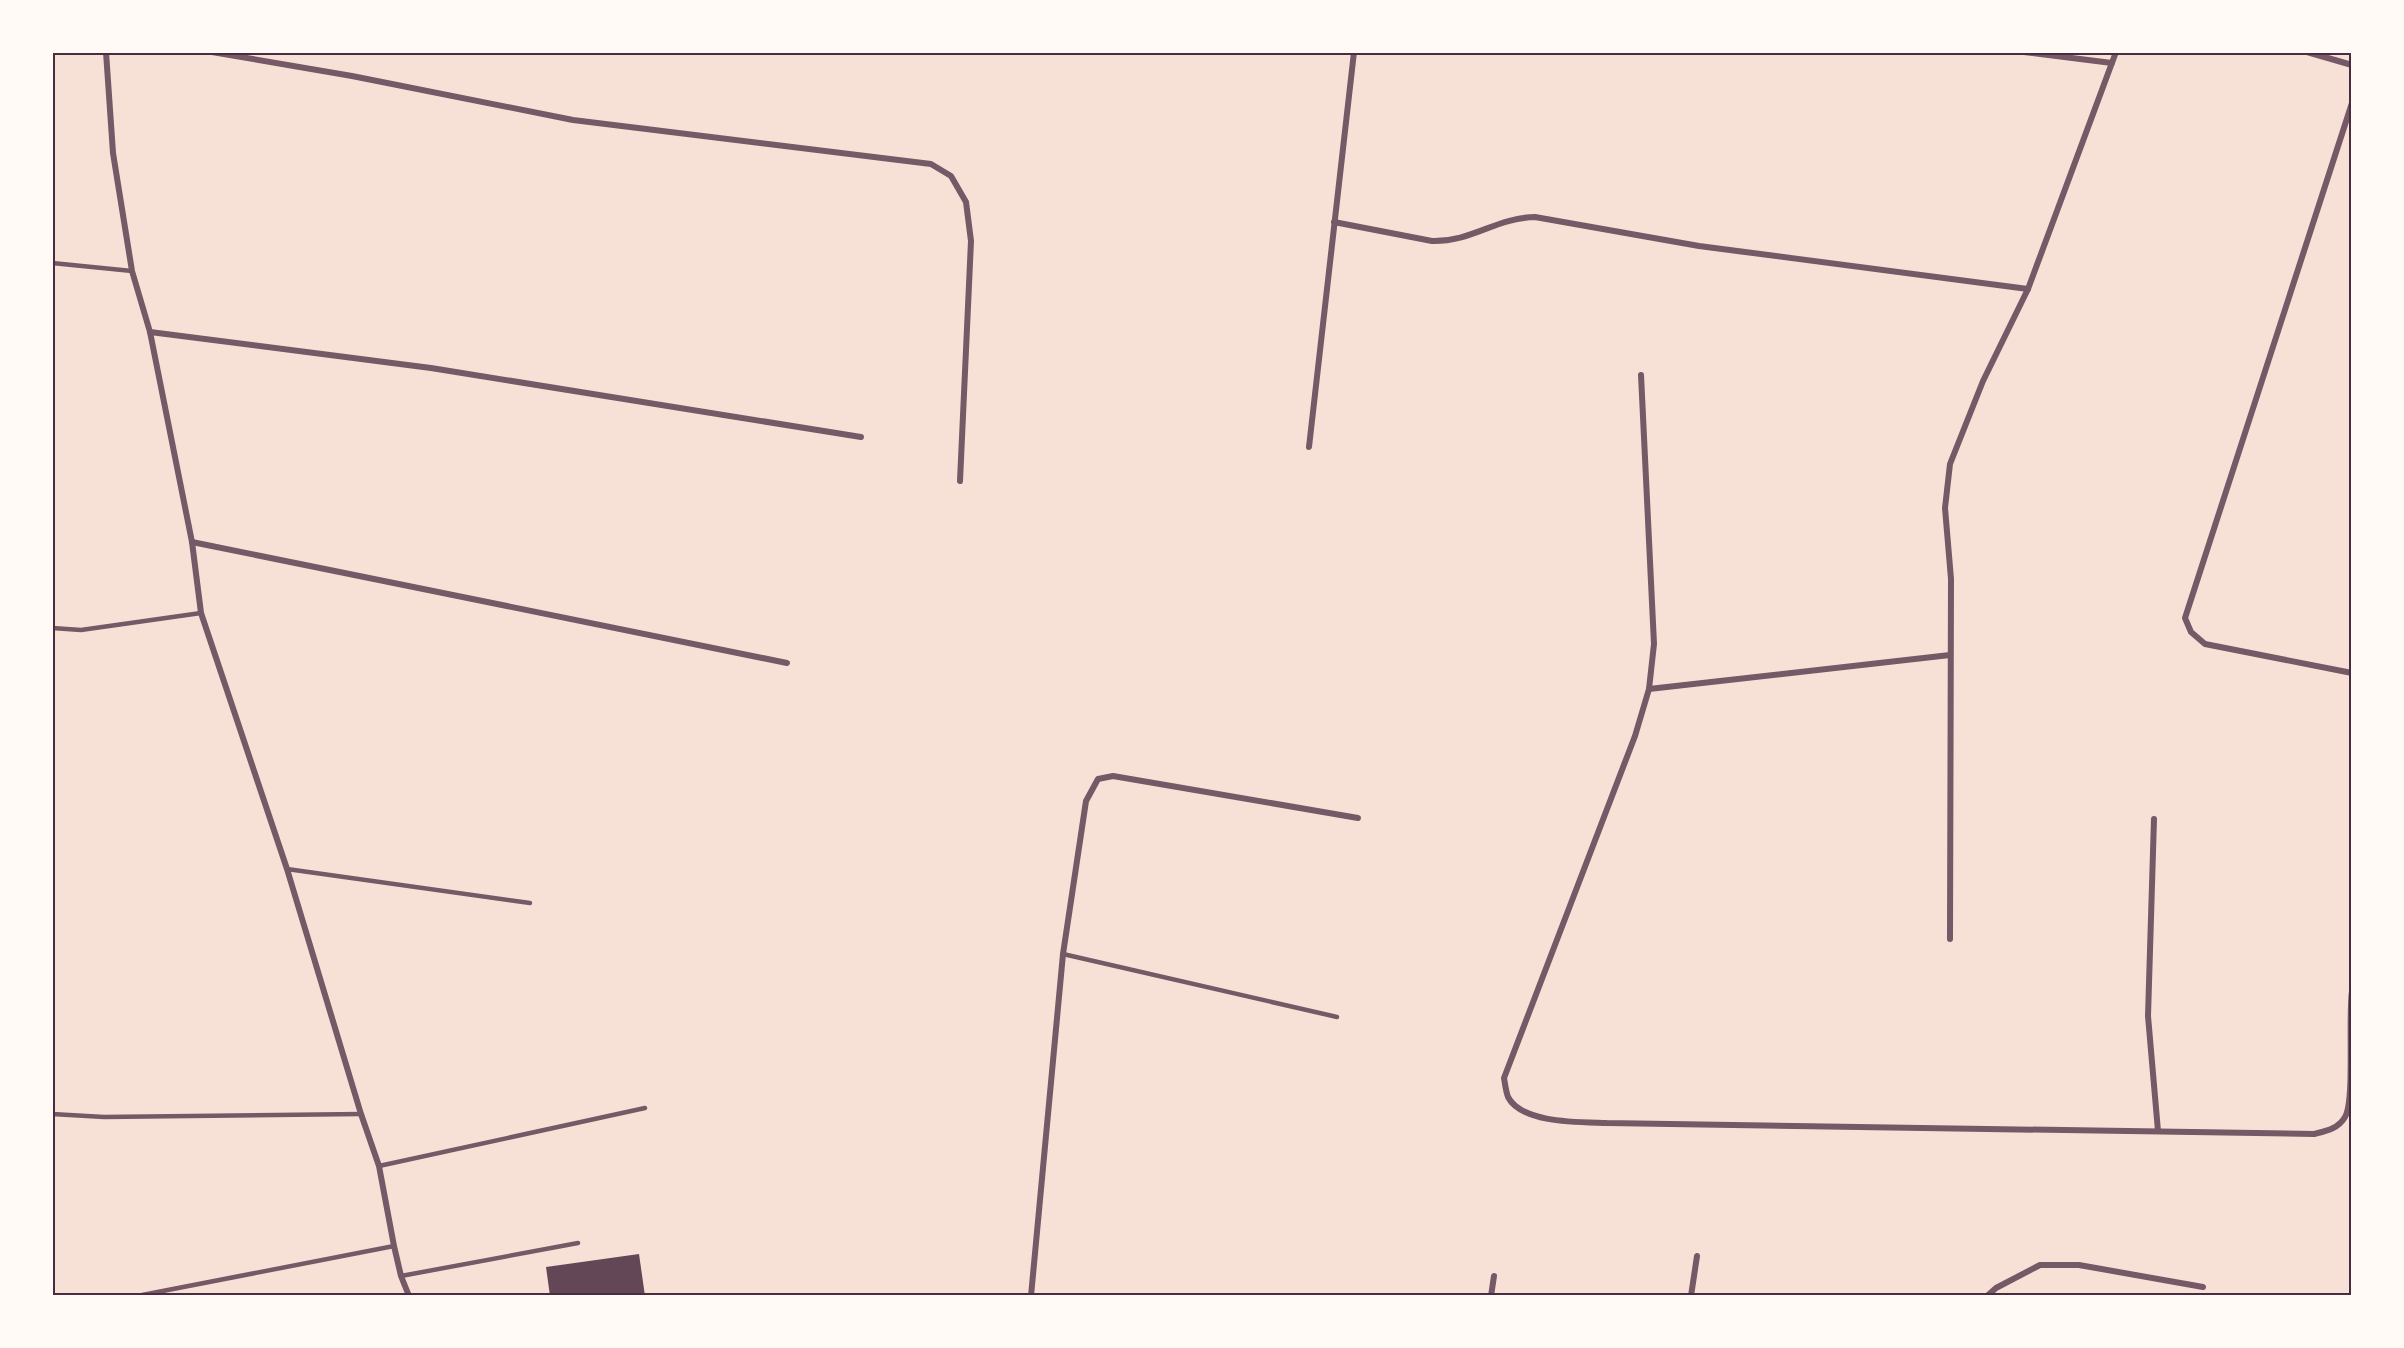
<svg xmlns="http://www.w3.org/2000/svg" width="2404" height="1348" viewBox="0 0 2404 1348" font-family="'Open Sans',sans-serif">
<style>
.building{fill:#644757}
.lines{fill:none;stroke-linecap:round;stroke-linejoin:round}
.service{stroke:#755966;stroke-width:4.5}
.minor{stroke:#755966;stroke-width:6}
.neatline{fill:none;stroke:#4a2c40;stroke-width:2}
</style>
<rect width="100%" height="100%" fill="#f7e1d7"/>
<!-- building -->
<path class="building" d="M639 1254 645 1296H550L546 1267Z"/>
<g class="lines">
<!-- service -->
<g class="service">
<path d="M52 263 132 271"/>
<path d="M52 628 81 630 201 613"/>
<path d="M287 869 530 903"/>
<path d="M1063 954 1337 1017"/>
<path d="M52 1114 104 1117 361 1114"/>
<path d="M379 1166 645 1108"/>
<path d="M401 1276 578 1243"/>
<path d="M137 1296 394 1246"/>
</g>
<!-- minor -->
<g class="minor">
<path d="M106 52 113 153 132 271 150 332 192 542 201 613 287 869 361 1114 379 1166 394 1246 401 1276 409 1296"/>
<path d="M212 52 352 76 573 120 931 164 951 176 966 202 971 241 960 481"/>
<path d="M2024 52 2112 63"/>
<path d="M2307 52 2352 65"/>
<path d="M2352 103 2185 618 2191 632 2205 644 2352 673"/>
<path d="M1334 222 1432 241C1472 242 1495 218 1535 217L1699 246 2028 289"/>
<path d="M150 332 431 368 861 437"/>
<path d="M1641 375 1654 644 1649 689 1635 736 1504 1078C1505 1084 1506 1092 1508 1097 1522 1124 1581 1122 1607 1123L2314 1134C2326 1131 2338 1129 2345 1117 2355 1100 2348 1018 2352 991"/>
<path d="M1309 447 1354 52"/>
<path d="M192 542 787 663"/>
<path d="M1649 689 1950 655"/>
<path d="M2154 819 2148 1016 2158 1131"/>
<path d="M1950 939 1951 579 1945 508 1950 464 1983 381 2028 289 2116 52"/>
<path d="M1031 1296 1063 954 1086 801 1098 779 1113 776 1358 818"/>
<path d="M1491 1296 1494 1276"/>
<path d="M1691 1296 1697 1256"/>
<path d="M1987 1296 1996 1288 2040 1265H2079L2203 1287"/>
</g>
</g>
<!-- border -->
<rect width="2404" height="1348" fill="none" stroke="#fffaf5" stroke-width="108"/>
<rect x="54" y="54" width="2296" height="1240" class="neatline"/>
</svg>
